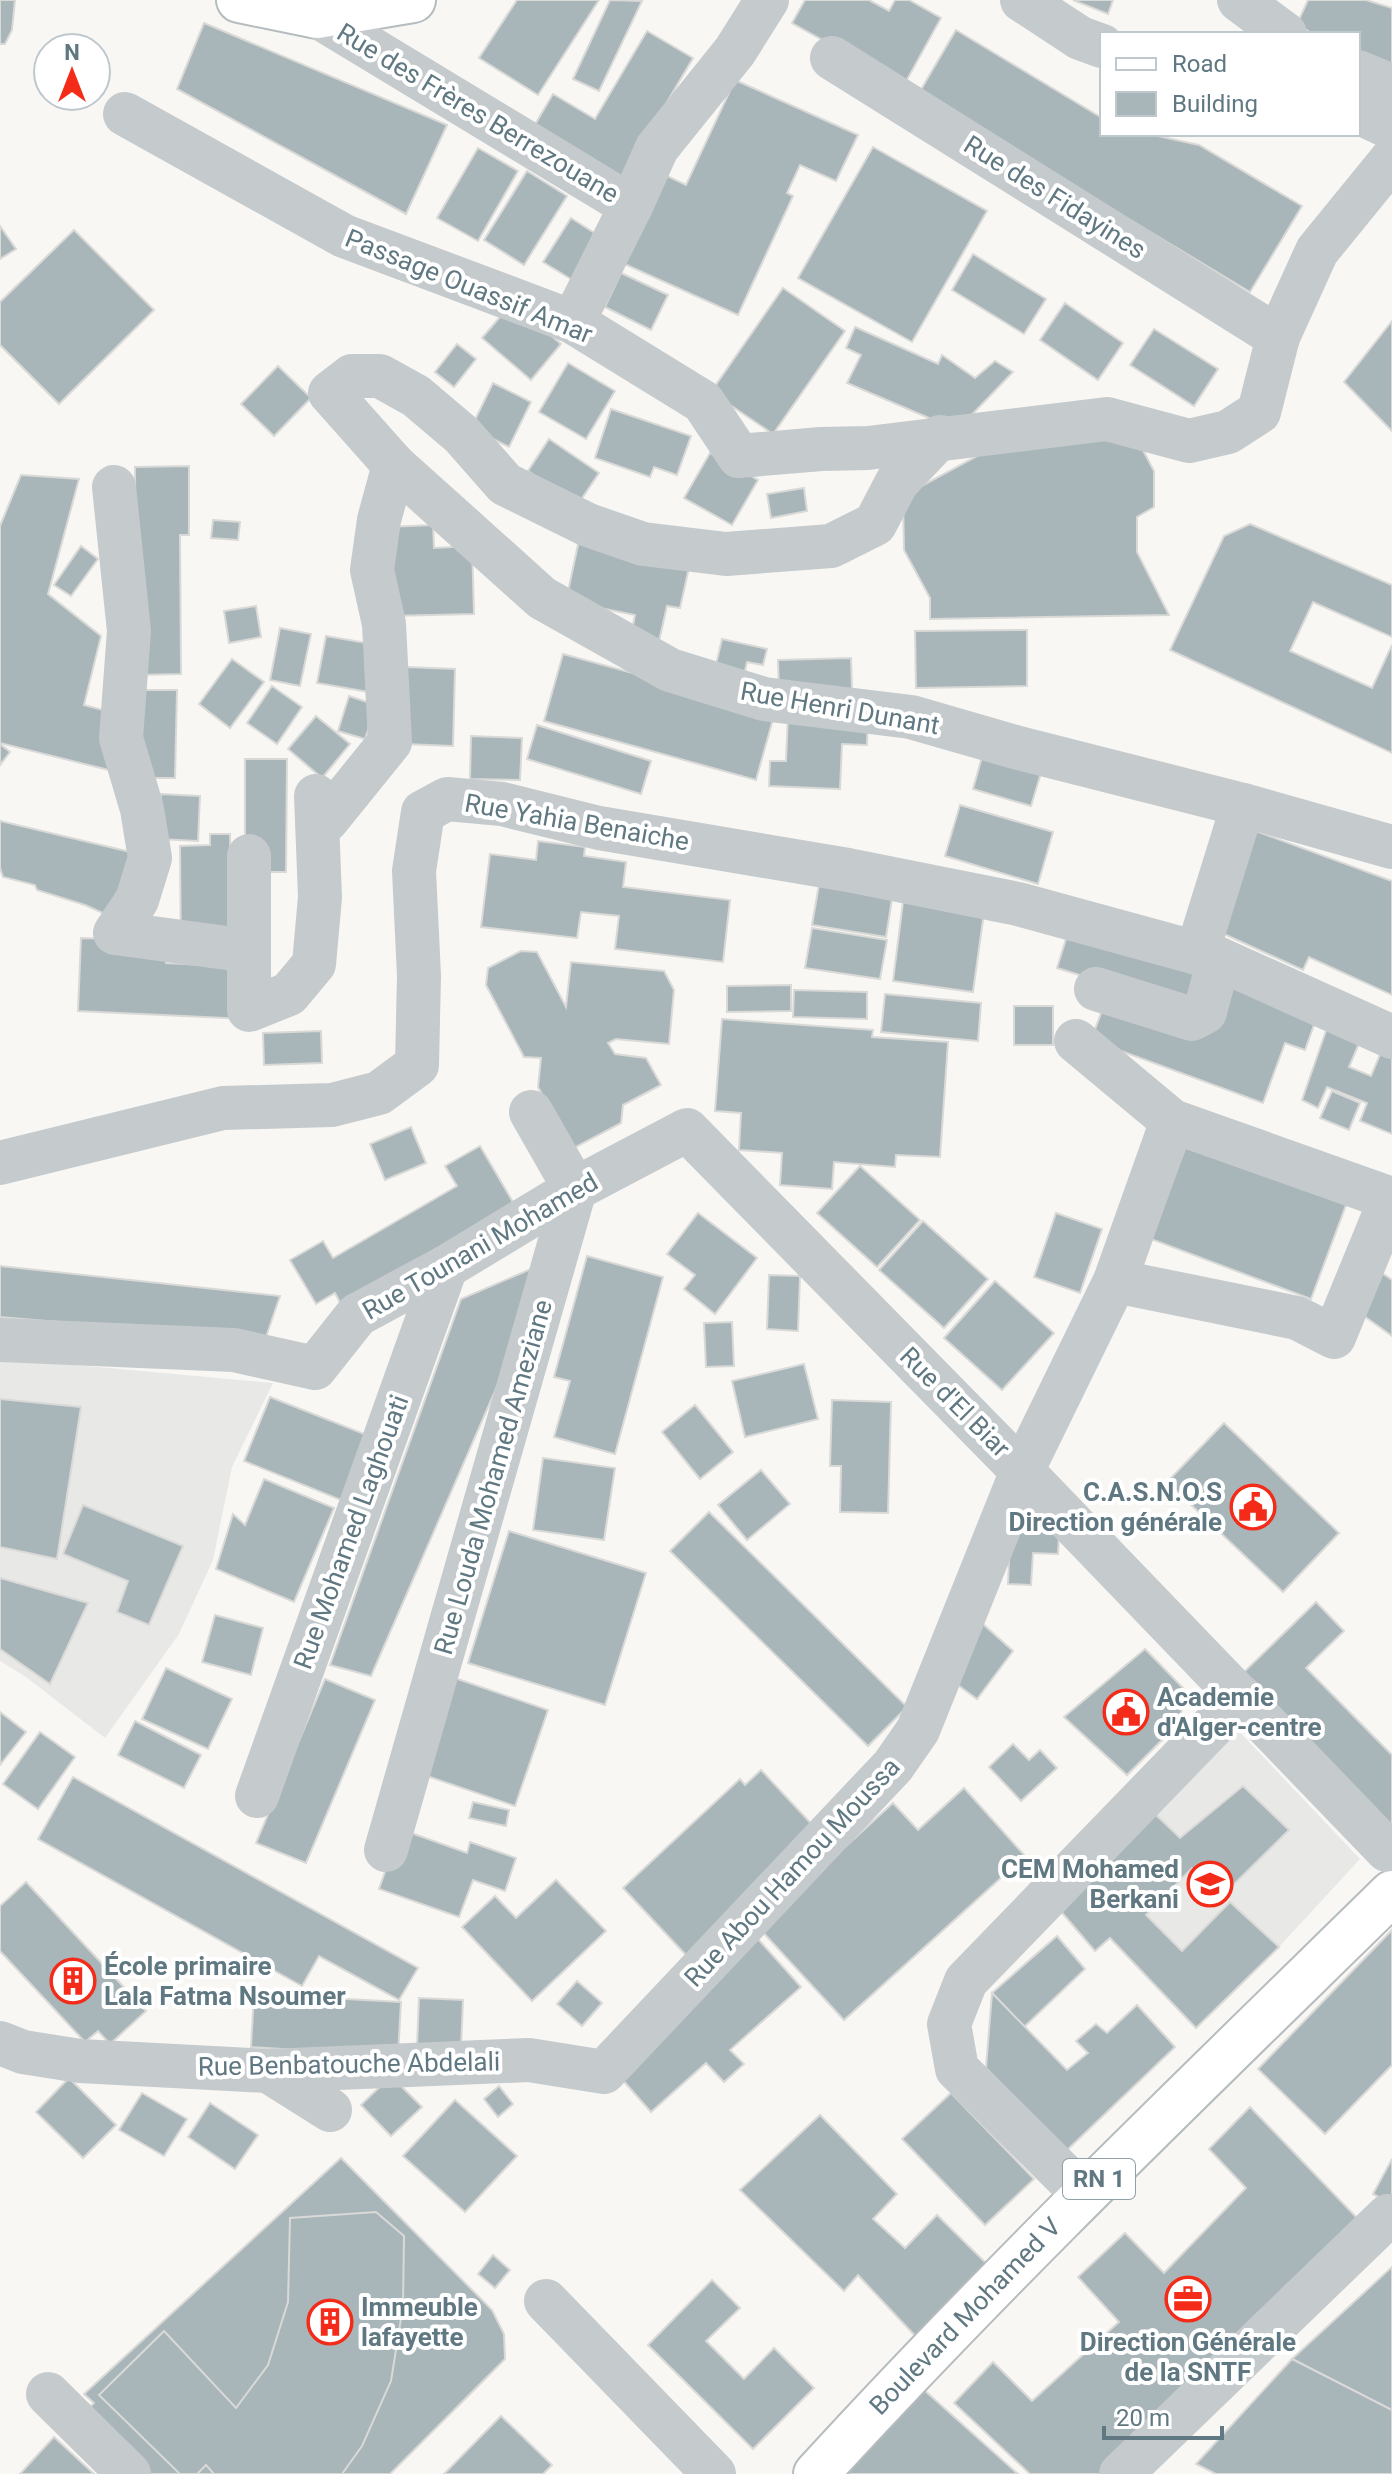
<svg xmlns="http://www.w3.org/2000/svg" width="1392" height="2474" viewBox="0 0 1392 2474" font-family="Roboto,sans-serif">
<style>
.built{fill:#e8e9e7}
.building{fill:#a8b5b9;stroke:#d9d9d7;stroke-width:2}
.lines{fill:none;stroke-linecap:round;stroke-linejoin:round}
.major-casing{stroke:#b5bcbf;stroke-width:48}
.minor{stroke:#c5cacd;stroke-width:44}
.major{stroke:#fff;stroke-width:44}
.labels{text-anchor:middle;stroke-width:8;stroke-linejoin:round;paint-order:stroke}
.shield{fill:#fff;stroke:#90a0a8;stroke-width:2}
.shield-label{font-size:24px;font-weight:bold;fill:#607882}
.street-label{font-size:26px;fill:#607882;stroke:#fff}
.poi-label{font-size:26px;font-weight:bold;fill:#607882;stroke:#fff;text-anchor:start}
</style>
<rect width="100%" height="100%" fill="#f8f7f4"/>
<!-- built -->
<g class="built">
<path d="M10 1359 273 1383 232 1467 213 1560 179 1634 105 1738 26 1677 0 1661V1360Z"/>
<path d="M1235 1727 1360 1859 1279 1947 1196 2028 1111 1938 1095 1951 1058 1908Z"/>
</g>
<!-- building -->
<g class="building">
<path d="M0 0H15L12 30 5 44H0Z"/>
<path d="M517 0H599L538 95 479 58Z"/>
<path d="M610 0 642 1 599 91 573 79Z"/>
<path d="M805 0H869L889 11 895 0H909L941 18 904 85 792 23Z"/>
<path d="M1073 0H1113L1108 14Z"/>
<path d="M1308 0H1366L1392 8V80L1358 62V34H1313L1297 24Z"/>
<path d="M204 23 447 125 406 214 177 89Z"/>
<path d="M956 30 1102 118V134H1149L1199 145 1302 206 1250 292 919 93Z"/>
<path d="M647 31 693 58 618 185 530 133 553 94 595 119Z"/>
<path d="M735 80 858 135 836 181 800 165 787 193 793 196 738 315 620 262 661 173 686 185Z"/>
<path d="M873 147 987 211 912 342 798 278Z"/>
<path d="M478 148 518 171 478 241 437 218Z"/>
<path d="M527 171 567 196 524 265 484 240Z"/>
<path d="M571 218 607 241 579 284 543 262Z"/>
<path d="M0 226 16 249 0 259Z"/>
<path d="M74 230 154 310 59 404 0 345V302Z"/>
<path d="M973 254 1046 299 1024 334 952 290Z"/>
<path d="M621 273 668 295 651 330 605 307Z"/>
<path d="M783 288 845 331 773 434 711 392Z"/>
<path d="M512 303 561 344 531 380 482 338Z"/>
<path d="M1065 303 1123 343 1098 380 1040 340Z"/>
<path d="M1392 321V431L1344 382Z"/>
<path d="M855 327 938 364 942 355 975 378 995 361 1013 372 957 430 847 383 861 355 846 348Z"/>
<path d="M1154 329 1218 369 1194 406 1130 365Z"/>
<path d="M457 344 476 359 454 387 435 372Z"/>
<path d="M568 363 615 391 586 439 539 412Z"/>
<path d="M278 366 311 398 274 436 241 404Z"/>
<path d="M493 383 531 402 509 447 471 428Z"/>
<path d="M611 409 691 436 677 475 654 467 650 477 595 458Z"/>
<path d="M1014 436 1136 437 1154 471V507L1137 517V552L1169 615 930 619V598L904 550 903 496Z"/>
<path d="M549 439 599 473 578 504 528 471Z"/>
<path d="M710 453 758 480 732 525 684 498Z"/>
<path d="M189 466V535H180L181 674 136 675 135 467Z"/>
<path d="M21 475 79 479 48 594 101 636 84 705 103 710 125 774 0 743V526Z"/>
<path d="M804 488 807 511 771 518 767 494Z"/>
<path d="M213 520 240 522 238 540 211 538Z"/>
<path d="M1250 524 1392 585V637L1313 602 1290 651 1372 688 1392 645V753L1170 650 1224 536Z"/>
<path d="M433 525 434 548 472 546 474 614 389 616 387 527Z"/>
<path d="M579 540 690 563 680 608 667 606 659 641 631 636 635 615 566 601Z"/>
<path d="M81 546 98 559 71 596 54 585Z"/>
<path d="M256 606 261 637 229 643 224 611Z"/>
<path d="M280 628 311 634 300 686 270 680Z"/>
<path d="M1027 630V686L916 688 915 631Z"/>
<path d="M326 636 378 645 369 692 317 683Z"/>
<path d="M722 639 767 649 763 665 747 662 743 680 714 673Z"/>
<path d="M563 654 775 712 756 780 544 721Z"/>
<path d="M851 658 852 689 779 691 778 660Z"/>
<path d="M232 659 264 682 230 728 199 704Z"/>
<path d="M407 667 455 669 453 746 405 744Z"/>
<path d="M272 686 302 707 277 744 247 723Z"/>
<path d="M141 690H177L175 778H140Z"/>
<path d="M349 696 376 705 365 739 338 731Z"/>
<path d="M788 714 868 716 867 745 842 744 840 789 769 786 770 761H786Z"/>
<path d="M316 716 350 744 322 778 288 749Z"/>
<path d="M537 725 651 761 641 794 527 759Z"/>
<path d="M471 736 522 738 520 780 470 779Z"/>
<path d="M0 744 10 752 0 765Z"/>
<path d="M985 746 1044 763 1031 806 973 789Z"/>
<path d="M245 759H287L286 872H245Z"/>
<path d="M161 794 200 796 198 841 159 839Z"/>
<path d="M960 805 1053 832 1038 884 945 856Z"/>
<path d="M0 821 147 856 114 918 85 905 37 890 35 885 3 877 0 868Z"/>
<path d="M1253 830 1392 881V995L1309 957 1303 970 1224 934Z"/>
<path d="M210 834H230L231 893 249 961 181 962 180 846 210 845Z"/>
<path d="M538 841 585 847 584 856 626 862 623 887 730 900 723 962 615 949 619 916 581 912 577 938 481 927 490 854 536 860Z"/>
<path d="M821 873 894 886 886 937 812 925Z"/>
<path d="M904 894 985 905 973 992 893 981Z"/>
<path d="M1071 923 1204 964 1190 1009 1057 968Z"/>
<path d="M812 928 887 940 880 979 805 968Z"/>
<path d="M81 938 167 941 166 963 249 967 247 1019 78 1011Z"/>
<path d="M521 951 537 952 566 1007 571 962 664 971 674 990 669 1044 616 1039 608 1043 615 1054 646 1058 661 1085 623 1105 621 1123 572 1149 538 1087 541 1058 524 1057 486 985 488 968Z"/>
<path d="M1225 977 1319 1011 1305 1050 1285 1043 1263 1103 1091 1040 1106 1000 1204 1035Z"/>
<path d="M791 985V1011L727 1012V986Z"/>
<path d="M794 990 867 992V1019L793 1017Z"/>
<path d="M885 994 981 1003 978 1041 881 1032Z"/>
<rect x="1014" y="1006" width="39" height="39"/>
<path d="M722 1019 873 1030 872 1037 948 1042 940 1157 896 1155 895 1167 834 1162 832 1189 780 1185 782 1153 739 1150 741 1113 715 1111Z"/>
<path d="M1327 1028 1360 1041 1349 1067 1371 1076 1384 1045 1392 1048V1134L1360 1121 1367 1103 1327 1087 1318 1108 1302 1100Z"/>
<path d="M321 1031 322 1063 264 1065 263 1033Z"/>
<path d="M1332 1091 1360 1103 1349 1130 1320 1118Z"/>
<path d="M411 1127 426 1163 385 1180 370 1144Z"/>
<path d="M1189 1138 1349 1197 1311 1299 1151 1239Z"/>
<path d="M480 1146 517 1209 344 1310 335 1293 316 1304 290 1260 323 1241 333 1258 457 1186 445 1166Z"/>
<path d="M860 1166 920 1220 877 1267 817 1213Z"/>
<path d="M698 1213 757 1258 715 1314 684 1289 695 1275 667 1254Z"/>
<path d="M1056 1213 1102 1229 1080 1293 1034 1277Z"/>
<path d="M923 1221 988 1279 944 1328 879 1270Z"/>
<path d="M587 1256 663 1277 615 1454 554 1437 570 1381 554 1377Z"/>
<path d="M552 1260 371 1676 330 1665 461 1299Z"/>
<path d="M0 1266 280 1296 265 1340 0 1317Z"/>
<path d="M1379 1271 1392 1280V1336L1353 1308Z"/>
<path d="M769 1275 800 1276 798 1331 767 1329Z"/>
<path d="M995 1281 1054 1333 1002 1390 944 1338Z"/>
<path d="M732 1322 734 1366 706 1367 704 1323Z"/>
<path d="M804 1364 818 1419 745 1437 732 1381Z"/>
<path d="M270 1397 377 1439 351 1504 244 1461Z"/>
<path d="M0 1399 81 1407 57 1559 0 1547Z"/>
<path d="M832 1400 891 1402 888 1513 840 1512 841 1466H830Z"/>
<path d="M695 1405 733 1452 700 1479 662 1432Z"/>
<path d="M1224 1423 1339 1533 1283 1592 1167 1482Z"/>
<path d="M543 1458 615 1468 604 1540 533 1530Z"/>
<path d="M761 1470 790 1504 747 1540 718 1505Z"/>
<path d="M264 1479 334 1508 294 1602 216 1569 233 1514 245 1525Z"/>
<path d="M83 1505 183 1546 149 1625 117 1612 128 1581 63 1554Z"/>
<path d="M709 1512 907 1707 868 1746 670 1551Z"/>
<path d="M1011 1516 1060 1518 1058 1554 1033 1553 1031 1585 1008 1584Z"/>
<path d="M509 1531 646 1573 605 1705 468 1663Z"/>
<path d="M0 1578 88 1603 50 1684 0 1649Z"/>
<path d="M1316 1602 1344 1631 1306 1668 1392 1755V1828L1242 1674Z"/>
<path d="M215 1615 263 1628 251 1675 202 1662Z"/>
<path d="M975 1617 1013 1651 977 1699 947 1677Z"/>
<path d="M1145 1649 1186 1691 1183 1707 1176 1726 1127 1775 1064 1717Z"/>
<path d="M166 1668 232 1699 208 1749 142 1719Z"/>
<path d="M449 1676 548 1710 515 1806 427 1776Z"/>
<path d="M325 1679 375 1700 306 1863 256 1843Z"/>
<path d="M0 1712 26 1732 0 1765Z"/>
<path d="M135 1721 201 1755 184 1788 118 1755Z"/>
<path d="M40 1732 75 1757 38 1809 3 1784Z"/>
<path d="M1013 1744 1029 1760 1040 1750 1057 1768 1021 1801 989 1767Z"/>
<path d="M761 1770 818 1831 686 1955 623 1888 740 1779 745 1785Z"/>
<path d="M73 1777 418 1968 399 2000 319 1956 302 1986 38 1839Z"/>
<path d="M1243 1786 1289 1830 1224 1894 1192 1868 1146 1915 1182 1951 1230 1902 1279 1947 1196 2028 1110 1938 1095 1951 1058 1908 1155 1814 1180 1838Z"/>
<path d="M964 1788 1025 1856 844 2020 758 1927 893 1803 918 1830Z"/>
<path d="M473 1802 509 1810 506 1826 469 1818Z"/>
<path d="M400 1829 467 1853 470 1842 516 1858 505 1891 473 1880 459 1917 379 1889Z"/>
<path d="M556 1880 606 1931 532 2001 462 1927 495 1896 516 1918Z"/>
<path d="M26 1882 146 2011 110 2044 98 2031 85 2042 0 1951V1906Z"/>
<path d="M1392 1930V2065L1325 2134 1258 2069Z"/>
<path d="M1057 1936 1085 1969 1024 2027 992 1993Z"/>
<path d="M758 1939 801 1987 730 2050 744 2064 724 2082 706 2063 651 2112 613 2069Z"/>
<path d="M577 1981 602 2003 582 2026 557 2004Z"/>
<path d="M992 1993 1067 2070 1088 2053 1076 2041 1096 2024 1107 2033 1137 2005 1175 2047 1066 2151 986 2068Z"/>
<path d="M254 1994 401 2002 398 2056 251 2047Z"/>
<path d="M419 1998 463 2000 461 2048 417 2046Z"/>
<path d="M391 2076 422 2107 391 2136 361 2105Z"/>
<path d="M69 2078 116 2125 83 2158 36 2112Z"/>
<path d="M499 2086 513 2104 498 2117 484 2099Z"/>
<path d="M142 2093 187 2119 164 2156 119 2130Z"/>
<path d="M951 2093 1034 2179 985 2225 902 2139Z"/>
<path d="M455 2100 517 2156 465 2212 403 2156Z"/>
<path d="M210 2103 258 2135 235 2169 188 2137Z"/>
<path d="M1250 2107 1358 2219 1103 2474H1030L954 2403 993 2362 1032 2401 1119 2322 1078 2277 1125 2233 1164 2273 1246 2188 1209 2149Z"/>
<path d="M820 2115 897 2194 873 2219 905 2248 937 2215 992 2269 920 2341 858 2275 844 2291 740 2190Z"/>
<path d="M341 2158 492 2310 504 2334 505 2359 390 2474H143L84 2413 94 2403 84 2394Z"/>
<path d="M1392 2159V2204L1373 2194Z"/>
<path d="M376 2212 404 2236 403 2306 391 2381 362 2446 342 2474H214L206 2465 197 2474H180L99 2395 164 2331 236 2408 268 2365 288 2302 290 2218Z"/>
<path d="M493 2255 510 2270 495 2288 478 2274Z"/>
<path d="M1392 2267V2410L1292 2359Z"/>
<path d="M712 2280 740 2308 706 2341 744 2379 774 2348 814 2388 753 2449 648 2345Z"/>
<path d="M1292 2359 1392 2410V2474H1216L1196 2464Z"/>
<path d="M914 2381 1018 2474H829Z"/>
<path d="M501 2416 552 2465 543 2474H444Z"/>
<path d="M54 2437 94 2474H20Z"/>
</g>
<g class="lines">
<!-- major casing -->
<g class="major-casing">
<g id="major">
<path d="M239 0 317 16 413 0"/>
<path d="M816 2474C1001 2272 1197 2084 1392 1893"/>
</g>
</g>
<!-- minor -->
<g class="minor">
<path d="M1022 0 1080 38 1102 46"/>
<path d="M1239 0 1285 34"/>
<path d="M340 2 317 16 631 206 657 148 735 51 767 0"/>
<path d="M832 58 1278 337"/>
<path d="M1358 72 1392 86"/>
<path d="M1358 112 1392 128"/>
<path d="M125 114 344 236 573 322 703 402 739 456 821 449 868 448 1107 419 1189 441 1228 432 1259 412 1278 337 1317 251 1392 159"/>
<path d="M573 322 631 206"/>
<path d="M940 437 897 482 875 524 831 546 726 554 643 544 588 525 505 484 462 435 416 396 380 376H352L330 393 394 465 542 598 670 670 764 699 911 717 1015 747 1243 805 1392 847"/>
<path d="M114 487 129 631 121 738 142 809 150 858 137 900 115 933 249 951"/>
<path d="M327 820 390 742 384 624 372 570 379 520 394 465"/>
<path d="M249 856V1010L289 994 314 964 320 897 316 796"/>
<path d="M1197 953 1243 805"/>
<path d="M1096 989 1192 1019 1205 1012 1219 959"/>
<path d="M1076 1041 1172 1121 1392 1199"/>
<path d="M0 1163 223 1108 332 1105 379 1093 417 1065 419 976 414 871 423 812 447 799 502 804 599 828 848 870 1018 904 1219 959 1392 1037"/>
<path d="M1115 1281 1297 1318 1334 1337 1391 1198"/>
<path d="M0 1340 234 1350 315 1368 357 1315 446 1267 575 1189 687 1130 1022 1471 1387 1850"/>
<path d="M257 1796 446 1267"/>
<path d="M386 1850 575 1189 531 1112"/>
<path d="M0 2043 23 2052 80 2061 268 2071 529 2060 604 2072 893 1766 918 1730 1022 1471 1115 1281 1172 1121"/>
<path d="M268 2071 330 2110"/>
<path d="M1083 2194 957 2069 949 2024 966 1981 1241 1697"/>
<path d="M546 2301 714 2474"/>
<path d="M48 2394 129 2474"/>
<path d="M1121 2474 1388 2216 1392 2219"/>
</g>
<!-- major -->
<use href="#major" class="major"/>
</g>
<!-- icons -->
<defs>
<g id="civic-ring" transform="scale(2.3)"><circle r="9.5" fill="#fff" stroke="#f32b18" stroke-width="1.5"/><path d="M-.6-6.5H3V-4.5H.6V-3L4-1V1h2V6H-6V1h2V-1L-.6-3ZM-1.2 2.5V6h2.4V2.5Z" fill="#f32b18"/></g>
<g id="school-ring" transform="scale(2.3)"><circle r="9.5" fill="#fff" stroke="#f32b18" stroke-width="1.5"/><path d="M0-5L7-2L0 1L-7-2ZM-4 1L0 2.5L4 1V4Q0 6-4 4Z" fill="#f32b18"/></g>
<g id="building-ring" transform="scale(2.3)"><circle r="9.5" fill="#fff" stroke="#f32b18" stroke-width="1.5"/><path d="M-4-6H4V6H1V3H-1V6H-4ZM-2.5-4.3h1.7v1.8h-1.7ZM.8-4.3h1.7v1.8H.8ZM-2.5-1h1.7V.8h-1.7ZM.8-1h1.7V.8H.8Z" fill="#f32b18"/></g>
<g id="office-ring" transform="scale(2.3)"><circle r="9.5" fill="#fff" stroke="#f32b18" stroke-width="1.5"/><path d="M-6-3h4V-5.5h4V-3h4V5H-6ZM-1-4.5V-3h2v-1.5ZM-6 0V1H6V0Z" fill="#f32b18"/></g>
</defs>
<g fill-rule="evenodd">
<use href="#civic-ring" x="1253" y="1507"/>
<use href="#civic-ring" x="1126" y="1712"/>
<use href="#school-ring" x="1210" y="1884"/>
<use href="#building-ring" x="73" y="1981"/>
<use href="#office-ring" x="1188" y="2299"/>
<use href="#building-ring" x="330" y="2322"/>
</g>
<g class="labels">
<!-- shield labels -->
<rect class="shield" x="1063" y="2159" width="72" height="40" rx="6"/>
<g class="shield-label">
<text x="1099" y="2187">RN 1</text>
</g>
<!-- street labels -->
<g class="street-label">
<text transform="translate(478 113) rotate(31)" y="9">Rue des Frères Berrezouane</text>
<text transform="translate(1055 197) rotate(32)" y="9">Rue des Fidayines</text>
<text transform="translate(469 286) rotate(22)" y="9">Passage Ouassif Amar</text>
<text transform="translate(840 708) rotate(10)" y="9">Rue Henri Dunant</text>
<text transform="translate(577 822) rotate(10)" y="9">Rue Yahia Benaiche</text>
<text transform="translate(480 1246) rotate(-30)" y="9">Rue Tounani Mohamed</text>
<text transform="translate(955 1402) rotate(45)" y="9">Rue d'El Biar</text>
<text transform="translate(493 1477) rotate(-74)" y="9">Rue Louda Mohamed Ameziane</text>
<text transform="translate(351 1532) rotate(-70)" y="9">Rue Mohamed Laghouati</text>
<text transform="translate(792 1872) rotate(-47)" y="9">Rue Abou Hamou Moussa</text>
<text transform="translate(349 2064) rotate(-1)" y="9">Rue Benbatouche Abdelali</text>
<text transform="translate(965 2316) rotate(-46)" y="9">Boulevard Mohamed V</text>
</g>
<!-- poi labels -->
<g class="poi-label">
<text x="1222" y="1501" text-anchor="end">C.A.S.N.O.S<tspan x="1222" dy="30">Direction générale</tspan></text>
<text x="1157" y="1706">Academie<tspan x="1157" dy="30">d'Alger-centre</tspan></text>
<text x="1179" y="1878" text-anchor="end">CEM Mohamed<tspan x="1179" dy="30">Berkani</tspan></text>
<text x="104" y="1975">École primaire<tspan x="104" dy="30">Lala Fatma Nsoumer</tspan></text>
<text x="361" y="2316">Immeuble<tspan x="361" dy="30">lafayette</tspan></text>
<text x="1188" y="2351" text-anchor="middle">Direction Générale<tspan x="1188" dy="30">de la SNTF</tspan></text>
</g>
</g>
<!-- legend -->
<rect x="1100" y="32" width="260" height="104" fill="#ffffff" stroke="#bfc9cd" stroke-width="2"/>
<rect x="1116" y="58" width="40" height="12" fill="#ffffff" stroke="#bfc9cd" stroke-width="2"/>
<text x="1172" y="72" font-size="24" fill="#607882">Road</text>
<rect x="1116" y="92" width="40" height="24" fill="#a8b5b9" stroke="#bfc9cd" stroke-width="2"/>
<text x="1172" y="112" font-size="24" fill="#607882">Building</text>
<!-- north arrow -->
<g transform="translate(72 72)"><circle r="38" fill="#ffffff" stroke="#bfc9cd" stroke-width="2"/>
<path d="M0-6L14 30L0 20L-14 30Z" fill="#f32b18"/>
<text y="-12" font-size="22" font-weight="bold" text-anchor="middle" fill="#607882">N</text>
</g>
<!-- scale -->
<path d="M1104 2426v12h118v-12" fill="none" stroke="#607882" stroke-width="4"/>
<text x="1116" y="2426" font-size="24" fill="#607882" stroke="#ffffff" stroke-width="6" paint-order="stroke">20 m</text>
</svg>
